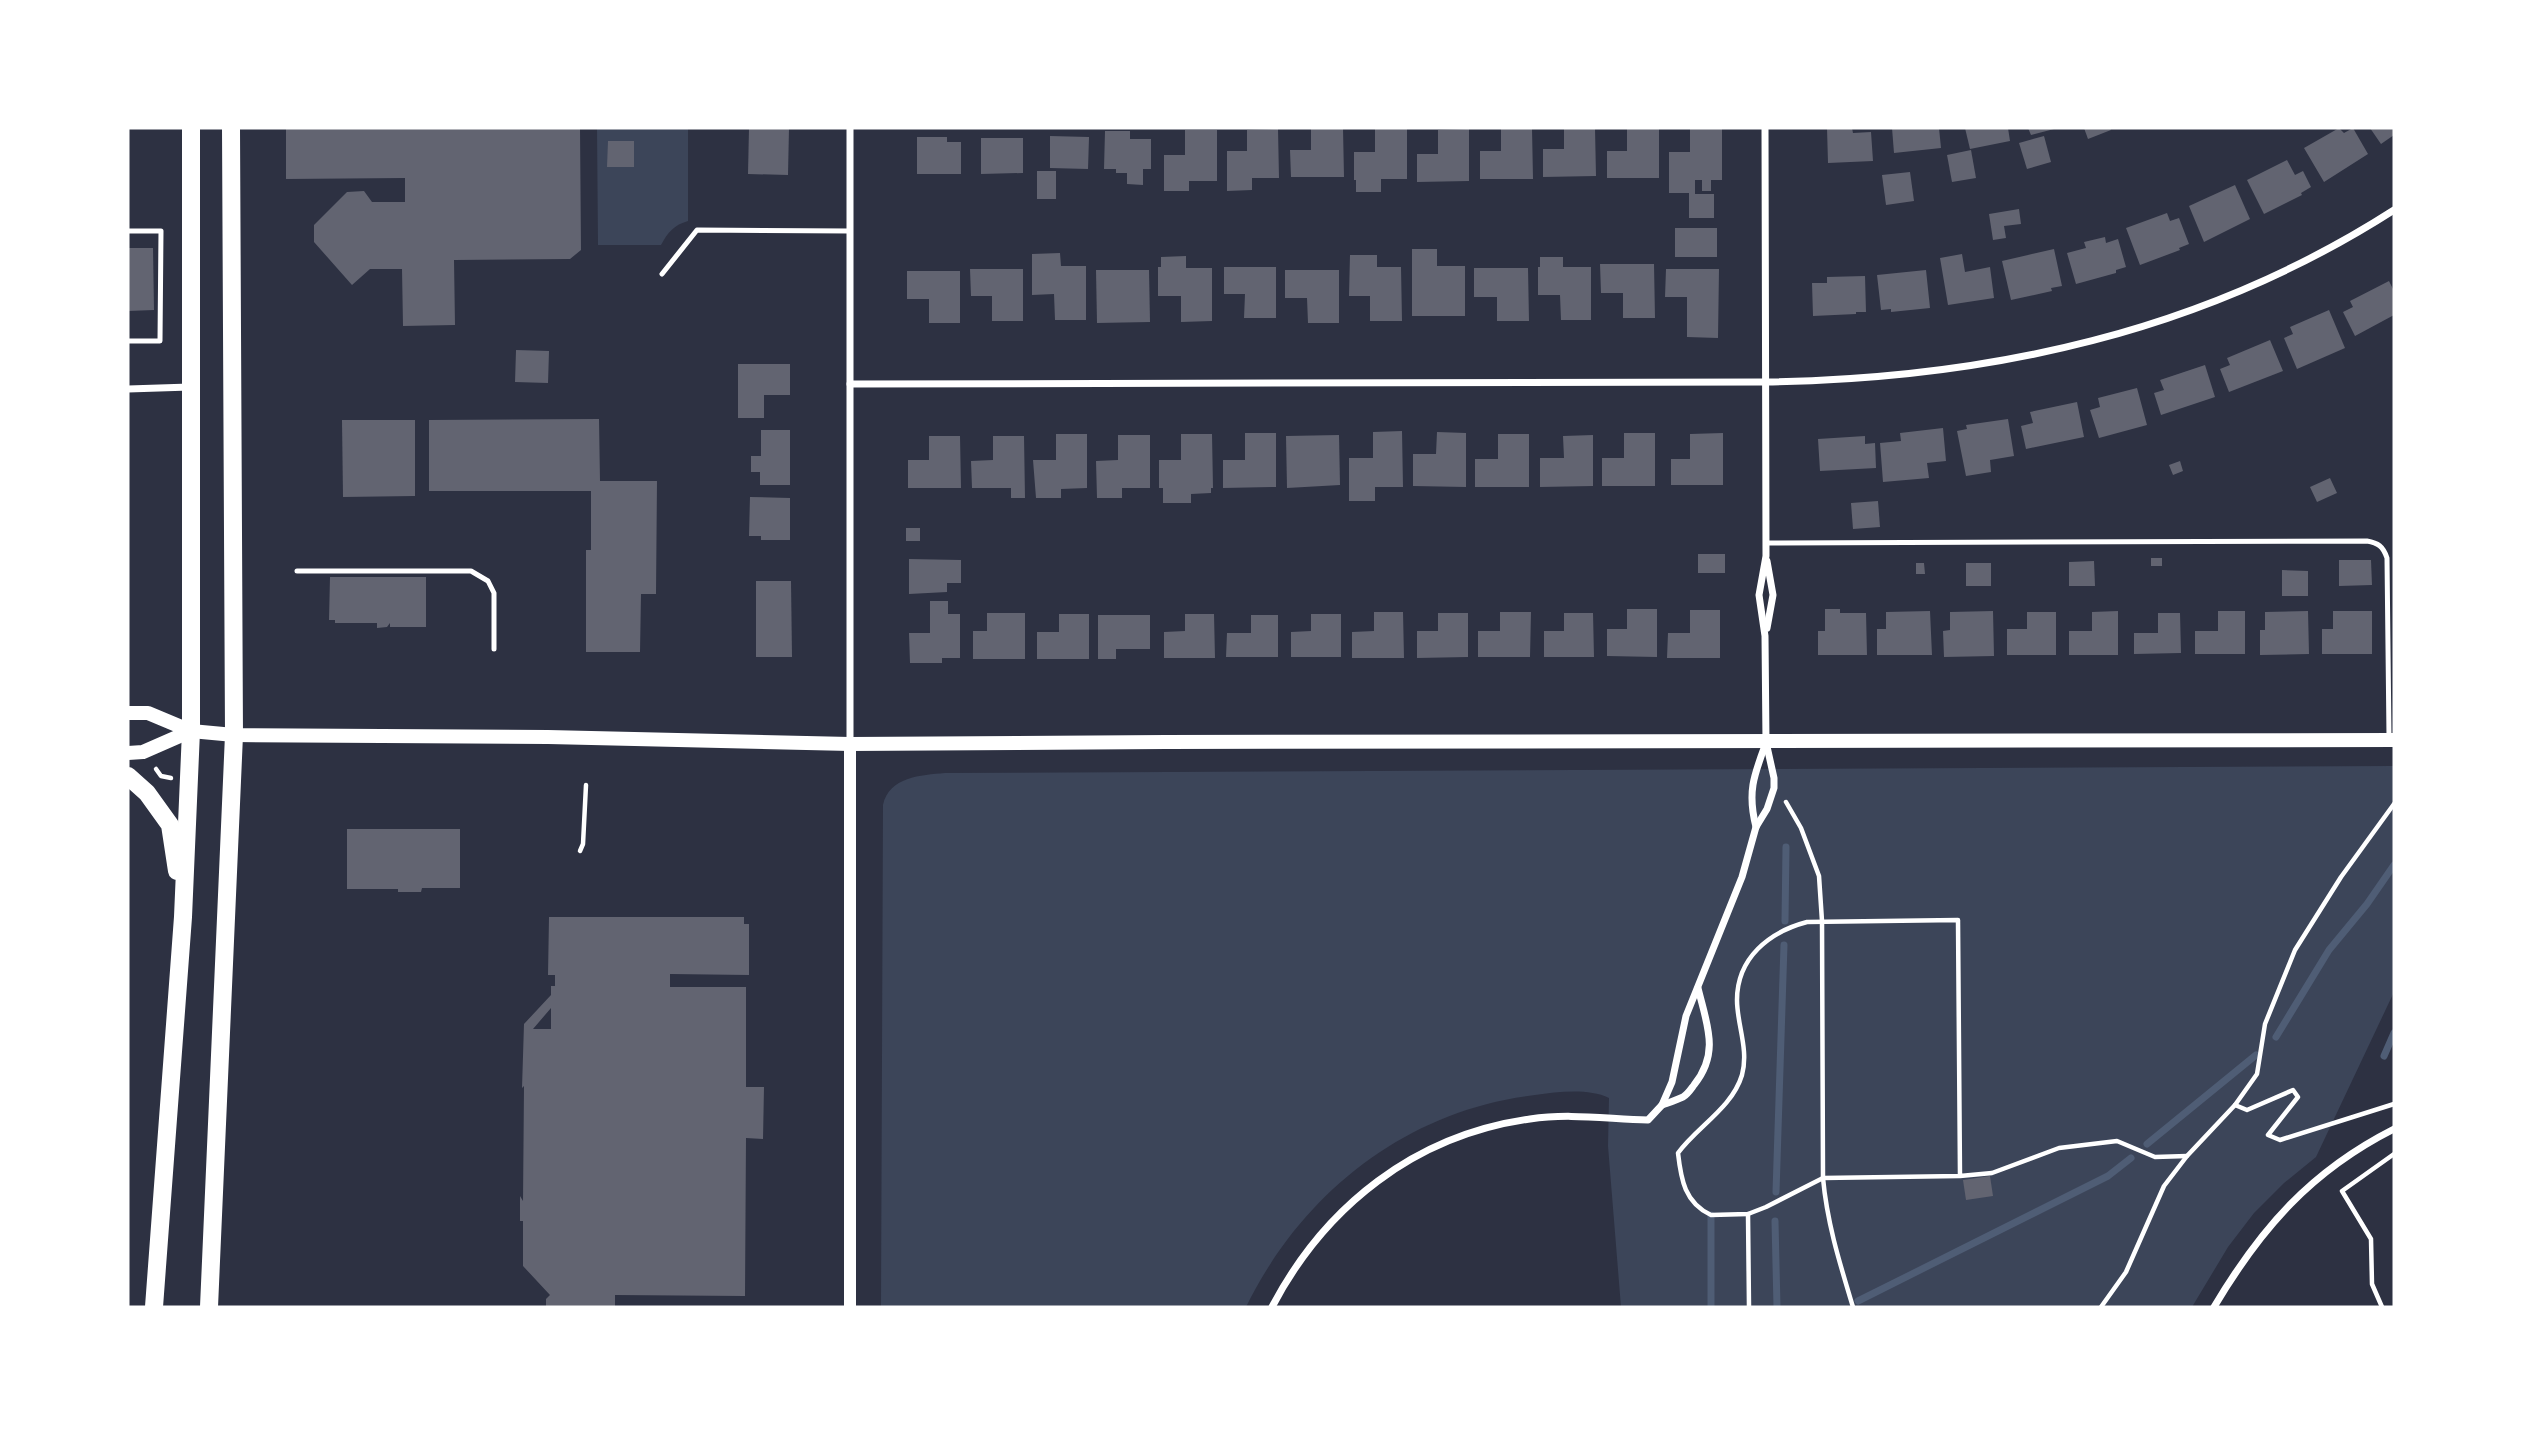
<svg xmlns="http://www.w3.org/2000/svg" width="2522" height="1435" viewBox="0 0 2522 1435" font-family="'Fira Sans Condensed',sans-serif">
  <style>
    .green { fill: #3c4559 }
    .lines { fill: none; stroke-linecap: round; stroke-linejoin: round }
    .stream { stroke: #4f5d75; stroke-width: 7 }
    .building { fill: #626471; fill-rule: evenodd }
    .path { stroke: #fff; stroke-width: 4.5 }
    .service { stroke: #fff; stroke-width: 5 }
    .minor { stroke: #fff; stroke-width: 7 }
    .tertiary { stroke: #fff; stroke-width: 12 }
    .secondary { stroke: #fff; stroke-width: 14 }
    .primary { stroke: #fff; stroke-width: 18 }
  </style>
  <rect width="100%" height="100%" fill="#2d3142"/>
  <g class="green">
    <path d="M597 128H688V221C674 225 668 232 661 245H598Z"/>
    <path d="M2394 766V992L2316 1157 2284 1183 2254 1213 2228 1247 2192 1307H1621L1608 1146 1609 1098C1588 1088 1558 1092 1535 1095 1406 1110 1302 1193 1246 1307H881L883 805C889 777 921 775 945 773Z"/>
  </g>
  <g class="lines">
    <g class="stream">
      <path d="M1785 921 1786 847"/>
      <path d="M2276 1037 2329 950 2367 904 2394 865"/>
      <path d="M2384 1056 2394 1033"/>
      <path d="M2147 1144 2256 1055"/>
      <path d="M1776 1192 1784 945"/>
      <path d="M1711 1215V1307"/>
      <path d="M1775 1221 1777 1307"/>
      <path d="M1858 1301 2108 1176 2131 1158"/>
    </g>
  </g>
  <g class="building">
    <path d="M286 128H580L581 250 570 259 454 260 455 325 403 326 402 269H370L352 285 314 242V225L347 192 364 191 372 202H405V178L286 179Z"/>
    <path d="M749 128H789L788 175 748 174Z"/>
    <path d="M1311 128H1343L1344 177H1291L1290 150H1311Z"/>
    <path d="M1375 128H1407V179H1381V192H1356V180H1354V152H1375Z"/>
    <path d="M1501 128H1532L1533 179H1480V151H1501Z"/>
    <path d="M1564 128H1595L1596 176 1543 177V149H1564Z"/>
    <path d="M1627 128H1659V178H1607V151H1627Z"/>
    <path d="M1690 128H1722V180H1711V191H1702V180H1695V194H1714V218H1689V193H1669V152H1690Z"/>
    <path d="M1827 128H1852L1853 133 1871 132 1873 161 1828 163Z"/>
    <path d="M1892 128H1939L1941 148 1894 153Z"/>
    <path d="M1965 128H2008L2010 141 1970 149Z"/>
    <path d="M2028 128H2054V129L2031 135Z"/>
    <path d="M2084 128H2110L2111 130 2088 139Z"/>
    <path d="M2339 128 2344 133 2353 128 2368 154 2324 182 2304 148Z"/>
    <path d="M2370 128H2394V135L2381 144Z"/>
    <path d="M1278 129 1279 178H1252V190L1227 191V151H1247V130Z"/>
    <path d="M1469 129V181L1417 182V154H1438V130Z"/>
    <path d="M1185 130H1217V181H1189V191H1164V155H1185Z"/>
    <path d="M1105 131H1130V139H1151V169H1143V185L1127 184V173H1116V169H1104Z"/>
    <path d="M1050 136 1089 137 1088 169 1050 168Z"/>
    <path d="M2044 136 2051 162 2027 169 2019 143Z"/>
    <path d="M917 137H947V142H961V174H917Z"/>
    <path d="M981 138H1023V173L981 174Z"/>
    <path d="M608 141H634V167H607Z"/>
    <path d="M1971 150 1976 178 1952 182 1947 155Z"/>
    <path d="M2287 160 2295 175 2303 171 2311 187 2301 193 2302 195 2264 214 2247 180Z"/>
    <rect x="1037" y="171" width="19" height="28"/>
    <path d="M1910 172 1914 201 1886 205 1882 175Z"/>
    <path d="M2235 185 2250 219 2204 242 2189 206Z"/>
    <path d="M2019 209 2021 224 2004 226 2006 238 1993 240 1989 214Z"/>
    <path d="M2167 213 2170 221 2179 218 2189 244 2179 248 2180 250 2140 265 2126 228Z"/>
    <rect x="1675" y="228" width="42" height="29"/>
    <path d="M2105 237 2106 243 2118 239 2126 267 2116 270V273L2076 284 2067 253 2086 248 2084 242Z"/>
    <path d="M128 248H153L154 310 128 311Z"/>
    <path d="M1412 249H1437V266H1465V316H1412Z"/>
    <path d="M2054 249 2062 286 2051 288 2052 291 2011 300 2002 261Z"/>
    <path d="M1060 253 1061 266H1086V320H1055L1054 294 1032 295V254Z"/>
    <path d="M1962 254 1965 272 1990 267 1994 298 1948 305 1940 258Z"/>
    <path d="M1350 255H1377V267H1401L1402 321H1370V296H1349Z"/>
    <path d="M1186 256V268H1212V321L1181 322V296H1158V267H1161V257Z"/>
    <path d="M1540 257H1563V267H1591V320H1561L1560 295H1538V267H1540Z"/>
    <path d="M1600 264H1654L1655 318H1623V293H1601Z"/>
    <path d="M1224 267H1276V318H1244L1245 294H1224Z"/>
    <path d="M1474 268H1528L1529 321H1497V297H1474Z"/>
    <path d="M970 269H1023V321H992V296H971Z"/>
    <path d="M1666 269H1719L1718 338 1687 337V297H1665Z"/>
    <path d="M1096 270H1149L1150 322 1097 323Z"/>
    <path d="M1285 270H1339V323H1308L1307 298H1285Z"/>
    <path d="M1926 270 1930 308 1891 312V309L1881 310 1877 275Z"/>
    <path d="M907 271H960V323H929V299H907Z"/>
    <path d="M1865 276 1866 312H1856V314L1813 316 1812 283H1827V277Z"/>
    <path d="M2389 281 2394 291V315L2355 336 2343 312 2353 307 2350 301Z"/>
    <path d="M2329 310 2345 348 2297 369 2284 338 2293 334 2290 327Z"/>
    <path d="M2270 340 2283 371 2229 392 2220 369 2230 365 2227 358Z"/>
    <path d="M516 350 549 351 548 383 515 382Z"/>
    <path d="M738 364H790V395H764V418H738Z"/>
    <path d="M2205 365 2215 397 2161 415 2154 393 2164 390 2160 380Z"/>
    <path d="M2137 388 2147 425 2099 438 2090 410 2100 407 2098 398Z"/>
    <path d="M2077 402 2084 437 2026 449 2021 426 2033 423 2030 412Z"/>
    <path d="M599 419 600 481H657L656 594H641L640 652H586V550H591V491H429V420Z"/>
    <path d="M2008 419 2014 456 1990 460 1991 472 1966 476 1957 431 1967 429 1966 425Z"/>
    <path d="M342 420H415V496L343 497Z"/>
    <path d="M1943 428 1946 461 1927 463 1929 478 1883 482 1880 443 1901 441 1900 433Z"/>
    <path d="M761 430H790V485H760V472H751V456H761Z"/>
    <path d="M1402 431 1403 487H1375V501H1349V458H1373V432Z"/>
    <path d="M1437 432 1466 433V487L1413 486V454H1436Z"/>
    <path d="M1245 433H1276V487L1223 488V460H1245Z"/>
    <path d="M1624 433H1655V486H1602V458H1624Z"/>
    <path d="M1723 433V485H1671V459H1690V434Z"/>
    <path d="M1056 434H1087V488L1061 489V498H1036L1033 460H1056Z"/>
    <path d="M1181 434H1212L1213 488H1211V493L1191 494V503H1163V488H1159V460H1181Z"/>
    <path d="M1498 434H1529V487H1475V459H1498Z"/>
    <path d="M1118 435H1150V488H1122V498H1097L1096 461 1118 460Z"/>
    <path d="M1339 435 1340 485 1287 488 1286 436Z"/>
    <path d="M1593 435V486L1540 487V458H1564L1563 436Z"/>
    <path d="M929 436H960L961 488H908V460H929Z"/>
    <path d="M993 436H1024L1025 498H1011V488H972L971 461 993 460Z"/>
    <path d="M1865 436V444L1875 443 1876 468 1820 471 1818 439Z"/>
    <path d="M2180 461 2183 471 2173 475 2169 465Z"/>
    <path d="M2330 478 2337 493 2317 502 2310 487Z"/>
    <path d="M750 497 790 498V540H761V536H749Z"/>
    <path d="M1878 501 1880 527 1853 529 1851 503Z"/>
    <rect x="906" y="528" width="14" height="13"/>
    <rect x="1698" y="554" width="27" height="19"/>
    <rect x="2151" y="558" width="11" height="8"/>
    <path d="M909 559 961 560V583H947V592L909 594Z"/>
    <path d="M2339 560H2371L2372 585 2339 586Z"/>
    <path d="M2094 561 2095 586H2069V562Z"/>
    <path d="M1916 563H1924L1925 574H1916Z"/>
    <rect x="1966" y="563" width="25" height="23"/>
    <path d="M2282 570 2308 571V596H2282Z"/>
    <path d="M330 577H426V627H390V623L387 627 377 628V623H335V620H329Z"/>
    <path d="M756 581H791L792 657H756Z"/>
    <path d="M930 601H948V614H960V658H942V663H910L909 633H930Z"/>
    <path d="M1627 609H1657V657L1607 656V629H1627Z"/>
    <path d="M1825 609H1840V613H1866L1867 655H1818V631H1825Z"/>
    <path d="M1690 610H1720V658H1667L1668 633H1690Z"/>
    <path d="M1930 611 1932 655H1877V629H1886V612Z"/>
    <path d="M1993 611 1994 656 1944 657 1943 631 1950 630V612Z"/>
    <path d="M2118 611V655H2069V631H2092V612Z"/>
    <path d="M2218 611H2245V654H2195V631H2218Z"/>
    <path d="M2308 611 2309 654 2260 655V630H2265V612Z"/>
    <path d="M2333 611H2372V654H2322V629H2333Z"/>
    <path d="M1374 612H1403L1404 658H1352V632L1374 631Z"/>
    <path d="M1500 612H1531L1530 657H1478V631H1500Z"/>
    <path d="M2027 612H2056V655H2007V629H2027Z"/>
    <path d="M987 613H1025V659H973V631H987Z"/>
    <path d="M1438 613H1468V657L1417 658V631H1438Z"/>
    <path d="M1564 613H1593L1594 657H1544V631H1564Z"/>
    <path d="M2158 613H2180L2181 653 2134 654V633H2158Z"/>
    <path d="M1059 614H1089V659H1037V632H1059Z"/>
    <path d="M1185 614H1214L1215 658H1164V632L1185 631Z"/>
    <path d="M1311 614H1341V657H1291V632L1311 631Z"/>
    <path d="M1098 615H1150V649H1116V659H1098Z"/>
    <path d="M1251 615H1278V657H1226L1227 633H1251Z"/>
    <path d="M347 829H460V888H422L421 892H398V889H347Z"/>
    <path d="M549 917H744V924H749V975L670 974V987H746V1087H764L763 1139 746 1138 745 1296 615 1295V1307H546V1299L550 1295 523 1266V1221H520V1196L523 1201 524 1086 522 1088 524 1024 551 995V986H555V975H548ZM551 1008V1029H533Z"/>
    <path d="M1990 1176 1993 1196 1966 1200 1963 1180Z"/>
  </g>
  <g class="lines">
    <g class="path">
      <path d="M156 769 161 776 171 778"/>
      <path d="M1786 802 1801 828 1819 876 1822 921 1823 1178C1827 1223 1840 1264 1853 1307"/>
      <path d="M580 851 583 844 586 785"/>
      <path d="M2235 1105 2247 1110 2293 1090 2298 1097 2268 1135 2280 1140 2394 1104"/>
      <path d="M1960 1176 1958 920 1807 922C1769 932 1737 958 1737 1000 1737 1025 1749 1049 1742 1075 1732 1108 1698 1126 1678 1153 1681 1180 1685 1203 1711 1215L1748 1214 1766 1207 1823 1178 1960 1176 1992 1173 2059 1148 2117 1141 2155 1157 2187 1156"/>
      <path d="M1748 1214 1749 1307"/>
      <path d="M2101 1307 2126 1272 2164 1186 2187 1156 2235 1105 2257 1074 2265 1024 2295 950 2341 877 2394 804"/>
      <path d="M2382 1307 2372 1284 2371 1239 2342 1191 2394 1154"/>
    </g>
    <g class="service">
      <path d="M128 231H161L160 341H128"/>
      <path d="M662 274 697 230 850 231"/>
      <path d="M1766 543 2367 541C2378 543 2383 546 2387 558L2389 737"/>
      <path d="M297 571H471L488 581 494 593V649"/>
    </g>
    <g class="minor">
      <path d="M850 384 1765 382C1989 379 2204 332 2394 210"/>
      <path d="M128 389 190 387"/>
      <path d="M1767 561 1773 595 1767 628"/>
      <path d="M850 744V128"/>
      <path d="M1756 827C1747 792 1754 775 1766 743"/>
      <path d="M1662 1105C1669 1103 1676 1100 1683 1097 1688 1094 1691 1089 1694 1085 1720 1053 1707 1025 1698 988"/>
      <path d="M1272 1307C1325 1206 1415 1135 1530 1119 1569 1113 1608 1119 1648 1120L1662 1105 1672 1082 1686 1016 1742 877 1756 827 1767 809 1774 788V778L1766 742 1765 636 1759 595 1766 556 1765 128"/>
      <path d="M2214 1307C2261 1228 2311 1171 2394 1129"/>
    </g>
    <path class="tertiary" d="M850 744V1307"/>
    <g class="secondary">
      <path d="M128 713H148L191 731 234 735 548 737 850 744 1166 742 2394 740"/>
      <path d="M128 753 143 752 191 731"/>
    </g>
    <g class="primary">
      <path d="M128 776 147 793 170 825 177 871"/>
      <path d="M154 1307 183 917 191 731V128"/>
      <path d="M209 1307 234 735 231 128"/>
    </g>
  </g>
  <rect width="2522" height="1435" fill="none" stroke="#ffffff" stroke-width="259"/>
</svg>
